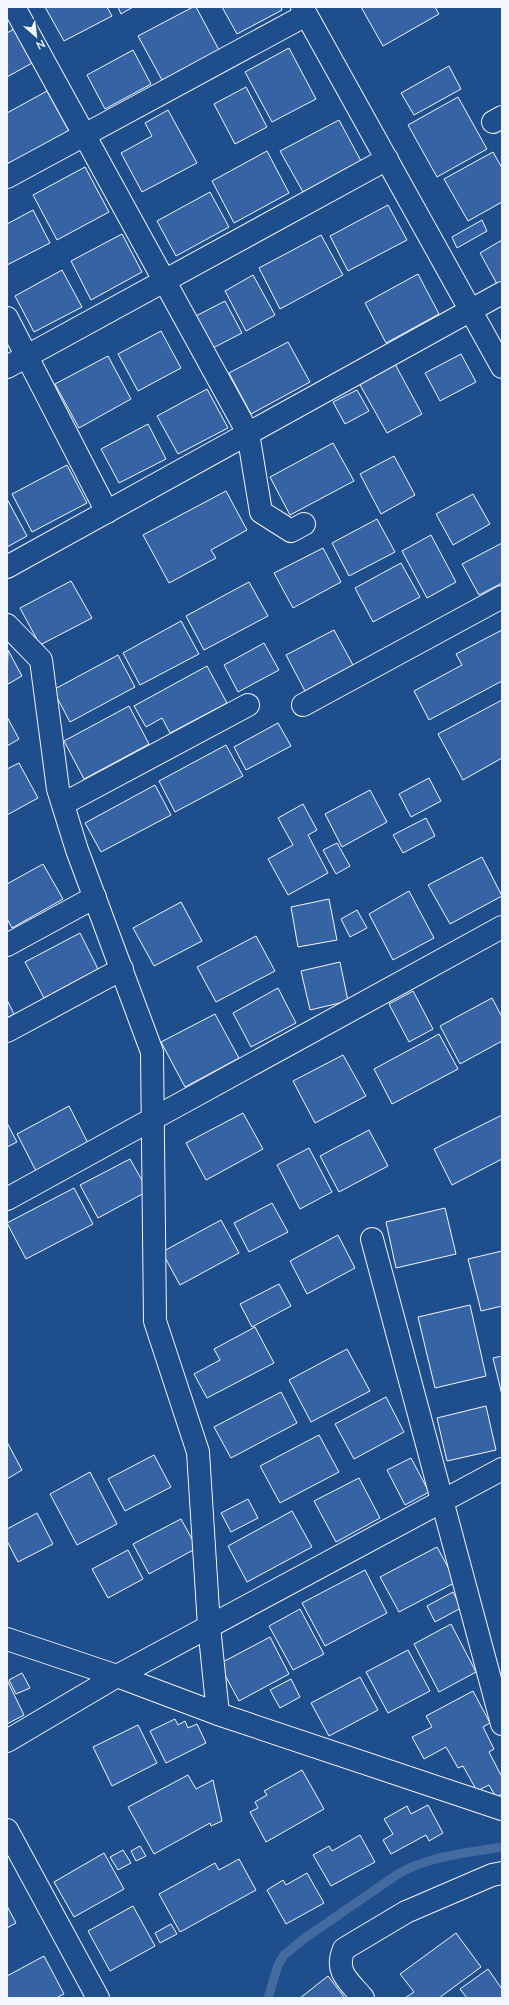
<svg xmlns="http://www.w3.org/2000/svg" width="509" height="2005" viewBox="0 0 509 2005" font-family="'Nunito Sans',sans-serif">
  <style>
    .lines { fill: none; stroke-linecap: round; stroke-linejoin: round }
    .stream { stroke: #446ba0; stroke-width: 9 }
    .building { fill: #3563a3; stroke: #f2f6ff }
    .minor-casing { stroke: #f2f6ff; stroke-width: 24 }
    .minor { stroke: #1f4e8c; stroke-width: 22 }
  </style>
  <rect width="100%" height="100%" fill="#1f4e8c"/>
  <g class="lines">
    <path class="stream" d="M268 1998 278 1965 284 1955 305 1938 398 1874C430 1856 466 1853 502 1847"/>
  </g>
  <g class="building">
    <path d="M45 7H107L112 16 64 41Z"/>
    <path d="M118 7H133L121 14Z"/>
    <path d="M193 7H196L219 50 162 80 138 36Z"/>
    <path d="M222 7H281L282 10 237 34Z"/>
    <path d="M361 7H435L439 14 383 46Z"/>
    <path d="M14 29 32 63 7 77V33Z"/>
    <path d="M289 48 316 99 272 122 245 72Z"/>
    <path d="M133 50 151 84 105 109 87 75Z"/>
    <path d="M449 66 461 89 414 115 401 93Z"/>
    <path d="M246 87 267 127 235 144 214 104Z"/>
    <path d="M47 91 69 131 9 164 7 161V113Z"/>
    <path d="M458 97 487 149 437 177 408 125Z"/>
    <path d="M168 110 197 163 142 192 121 153 152 136 145 123Z"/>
    <path d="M339 120 361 161 303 192 280 151Z"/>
    <path d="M267 151 289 193 234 223 212 181Z"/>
    <path d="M493 152 502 168V202L468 221 444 179Z"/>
    <path d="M85 167 109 212 57 240 33 195Z"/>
    <path d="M210 192 229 227 176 256 157 221Z"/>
    <path d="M388 205 407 240 348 271 330 236Z"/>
    <path d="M33 210 50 243 7 265V224Z"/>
    <path d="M482 220 487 231 457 248 452 237Z"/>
    <path d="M122 234 142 272 91 300 71 261Z"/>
    <path d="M321 235 343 275 280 309 259 268Z"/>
    <path d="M502 240V282L497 284 480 253Z"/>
    <path d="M62 270 82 307 34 332 15 296Z"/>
    <path d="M418 274 439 314 386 343 365 303Z"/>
    <path d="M253 275 275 315 246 331 225 291Z"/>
    <path d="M225 301 242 333 211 349 194 317Z"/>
    <path d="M161 331 181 368 138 391 118 354Z"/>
    <path d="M288 342 310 382 251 414 229 373Z"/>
    <path d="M461 354 476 382 440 401 425 373Z"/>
    <path d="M108 356 131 399 79 428 55 384Z"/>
    <path d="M395 364 422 414 387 433 359 383Z"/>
    <path d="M207 389 228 428 178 454 157 416Z"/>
    <path d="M357 390 369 411 345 424 333 402Z"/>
    <path d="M148 424 166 459 119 483 101 449Z"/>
    <path d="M333 443 354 481 290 515 270 477Z"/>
    <path d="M394 456 415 495 381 514 360 474Z"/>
    <path d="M67 465 87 503 32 532 12 494Z"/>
    <path d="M226 491 247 530 211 550 216 558 169 583 143 535Z"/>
    <path d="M473 494 490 524 453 545 436 514Z"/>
    <path d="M7 499 27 536 7 547Z"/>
    <path d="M377 519 395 552 349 576 332 543Z"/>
    <path d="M431 535 456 582 427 598 402 551Z"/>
    <path d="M502 543V583L479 595 462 564Z"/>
    <path d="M323 548 341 582 293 608 274 573Z"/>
    <path d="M401 563 420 597 373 622 355 588Z"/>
    <path d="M71 581 92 618 40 645 20 608Z"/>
    <path d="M249 582 268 616 204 650 186 616Z"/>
    <path d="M181 621 199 654 140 685 123 653Z"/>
    <path d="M334 630 353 665 305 691 286 655Z"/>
    <path d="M502 630V681L429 720 414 691 462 665 456 654Z"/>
    <path d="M264 643 279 670 238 692 224 665Z"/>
    <path d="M8 650 22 676 8 684 7 682Z"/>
    <path d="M118 655 135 687 70 722 53 690Z"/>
    <path d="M207 666 227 703 170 733 162 718 146 727 134 706Z"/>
    <path d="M502 700V758L463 780 438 734Z"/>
    <path d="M129 706 149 744 84 779 64 741Z"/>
    <path d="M7 717 19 739 7 746Z"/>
    <path d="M278 723 291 746 246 770 234 747Z"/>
    <path d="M226 745 243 776 175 812 159 781Z"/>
    <path d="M19 763 38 798 7 815V769Z"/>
    <path d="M429 778 441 801 411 817 399 794Z"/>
    <path d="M155 785 171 815 101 852 85 823Z"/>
    <path d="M370 790 387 822 342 847 325 814Z"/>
    <path d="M303 804 317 830 308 835 328 873 288 895 268 859 293 845 278 818Z"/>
    <path d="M426 818 435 836 403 853 393 835Z"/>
    <path d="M337 843 350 866 336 874 323 850Z"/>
    <path d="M482 857 502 896 450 924 428 885Z"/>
    <path d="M43 864 63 899 12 928 7 919V884Z"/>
    <path d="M409 891 434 938 393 960 369 914Z"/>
    <path d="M329 899 337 940 298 947 291 907Z"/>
    <path d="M181 902 202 941 154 966 133 928Z"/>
    <path d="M357 910 367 928 350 937 341 919Z"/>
    <path d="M80 933 98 969 44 998 25 962Z"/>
    <path d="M256 936 275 971 216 1002 197 967Z"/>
    <path d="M340 962 348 1001 310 1010 301 971Z"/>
    <path d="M278 988 296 1023 251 1047 233 1013Z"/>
    <path d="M413 991 433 1029 409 1042 389 1004Z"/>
    <path d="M492 998 502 1017V1041L460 1064 440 1026Z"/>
    <path d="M7 1000 14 1014 7 1018Z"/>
    <path d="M215 1014 239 1058 185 1087 161 1042Z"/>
    <path d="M439 1034 458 1069 392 1104 374 1069Z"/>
    <path d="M343 1055 366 1096 315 1123 293 1081Z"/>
    <path d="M69 1106 88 1143 36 1171 17 1134Z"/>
    <path d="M243 1113 263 1149 206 1180 186 1143Z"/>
    <path d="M502 1115V1159L452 1185 434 1149Z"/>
    <path d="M7 1123 17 1142 7 1147Z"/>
    <path d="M369 1130 388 1166 339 1192 320 1156Z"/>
    <path d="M309 1148 332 1192 300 1209 277 1165Z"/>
    <path d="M130 1159 148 1191 98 1218 80 1185Z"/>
    <path d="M74 1188 93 1224 26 1259 7 1223Z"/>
    <path d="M272 1203 288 1232 249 1252 234 1223Z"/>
    <path d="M445 1208 456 1254 396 1268 386 1222Z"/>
    <path d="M221 1220 239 1253 180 1285 162 1252Z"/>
    <path d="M338 1235 355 1268 307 1294 290 1261Z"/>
    <path d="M502 1251V1306L481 1311 468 1259Z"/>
    <path d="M279 1284 291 1306 252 1327 240 1304Z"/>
    <path d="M470 1305 486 1376 435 1388 418 1317Z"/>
    <path d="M255 1327 274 1363 207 1398 194 1374 220 1360 214 1349Z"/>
    <path d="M347 1349 370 1391 311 1422 289 1380Z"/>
    <path d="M502 1356V1395L493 1358Z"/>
    <path d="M281 1392 297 1423 231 1458 214 1427Z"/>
    <path d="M386 1397 404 1432 354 1459 335 1424Z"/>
    <path d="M486 1406 496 1450 447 1461 437 1418Z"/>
    <path d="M319 1435 339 1472 280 1503 260 1466Z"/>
    <path d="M7 1442 22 1470 7 1479Z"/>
    <path d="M154 1455 171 1487 125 1511 108 1479Z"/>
    <path d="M411 1458 429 1492 405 1505 387 1470Z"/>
    <path d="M90 1472 117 1524 77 1545 50 1494Z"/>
    <path d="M359 1478 380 1518 336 1542 314 1501Z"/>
    <path d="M248 1499 258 1518 231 1532 221 1513Z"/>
    <path d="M292 1511 312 1547 247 1582 228 1546Z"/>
    <path d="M37 1513 53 1544 18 1562 7 1541V1529Z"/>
    <path d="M181 1519 197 1548 149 1574 133 1544Z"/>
    <path d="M437 1547 456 1582 399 1612 380 1577Z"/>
    <path d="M128 1550 143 1579 108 1598 92 1569Z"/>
    <path d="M365 1570 387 1613 325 1646 302 1603Z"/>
    <path d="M453 1592 461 1608 435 1622 427 1606Z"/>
    <path d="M300 1609 324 1654 293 1670 269 1626Z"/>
    <path d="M451 1624 476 1672 439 1692 414 1644Z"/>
    <path d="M270 1637 289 1674 239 1701 219 1664Z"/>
    <path d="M408 1650 430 1691 388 1713 366 1672Z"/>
    <path d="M22 1673 30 1688 16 1694 9 1680Z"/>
    <path d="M360 1677 378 1710 329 1736 311 1703Z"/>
    <path d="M291 1679 300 1697 280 1708 270 1690Z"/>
    <path d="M7 1680 24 1715 7 1724Z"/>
    <path d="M473 1691 490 1723 483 1727 494 1749 489 1752 502 1777V1794L496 1797 489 1785 477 1791 463 1766 458 1768 446 1747 424 1759 412 1737 432 1727 426 1716Z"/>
    <path d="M175 1719 178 1725 185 1721 188 1728 197 1724 206 1743 166 1763 150 1731Z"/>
    <path d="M138 1725 157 1763 112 1786 93 1747Z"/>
    <path d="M302 1770 324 1809 266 1842 250 1812 258 1808 255 1802 267 1795 264 1791Z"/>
    <path d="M188 1775 196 1789 213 1780 222 1821 211 1826 210 1823 154 1854 128 1807Z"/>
    <path d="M428 1805 443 1833 429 1841 426 1835 391 1854 383 1840 393 1834 384 1819 407 1806 411 1814Z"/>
    <path d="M360 1835 375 1862 331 1886 313 1855 329 1846 332 1851Z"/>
    <path d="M140 1846 146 1856 136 1861 131 1851Z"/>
    <path d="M123 1850 131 1863 118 1870 110 1857Z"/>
    <path d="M104 1853 124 1889 74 1917 54 1882Z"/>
    <path d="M239 1859 256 1890 180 1932 159 1894 215 1863 219 1870Z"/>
    <path d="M307 1873 324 1903 286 1924 267 1890 283 1880 286 1885Z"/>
    <path d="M7 1906 16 1923 7 1928Z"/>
    <path d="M133 1906 155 1946 110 1971 88 1931Z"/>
    <path d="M171 1924 177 1934 160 1943 155 1933Z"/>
    <path d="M456 1933 481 1967 439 1998H405L414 1992 400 1974Z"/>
    <path d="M44 1956 64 1994 56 1998H7V1976Z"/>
    <path d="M488 1969 502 1989V1998H467L460 1989Z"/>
    <path d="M328 1976 345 1998H300Z"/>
  </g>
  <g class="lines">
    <g class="minor-casing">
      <g id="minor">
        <path d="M14 7 248 433 261 512 291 531 304 524"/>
        <path d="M302 7 502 367"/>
        <path d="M493 122 502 117"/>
        <path d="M7 177 306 15"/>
        <path d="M7 318 107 512"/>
        <path d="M7 367 387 159"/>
        <path d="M7 567 502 293"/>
        <path d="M7 625 41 660 58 789 77 850 152 1052 155 1321 198 1452 209 1626 218 1714"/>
        <path d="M303 705 502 597"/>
        <path d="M63 804 248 705"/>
        <path d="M7 945 95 897"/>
        <path d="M7 1031 122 969"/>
        <path d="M7 1199 502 927"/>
        <path d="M372 1239 502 1724"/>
        <path d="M7 1639 117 1676 218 1714 502 1809"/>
        <path d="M7 1741 117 1676 502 1469"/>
        <path d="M7 1830 98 1998"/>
        <path d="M363 1998C349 1981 334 1972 344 1949L406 1912 492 1875 502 1873"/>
      </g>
    </g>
    <use href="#minor" class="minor"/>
  </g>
  <rect width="509" height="2005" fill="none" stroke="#f2f6ff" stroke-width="16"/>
  <g transform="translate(36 36) rotate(152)" stroke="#1f4e8c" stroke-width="3" paint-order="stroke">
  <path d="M0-3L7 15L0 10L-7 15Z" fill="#f2f6ff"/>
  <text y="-6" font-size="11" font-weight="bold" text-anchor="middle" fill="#f2f6ff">N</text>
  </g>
</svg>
